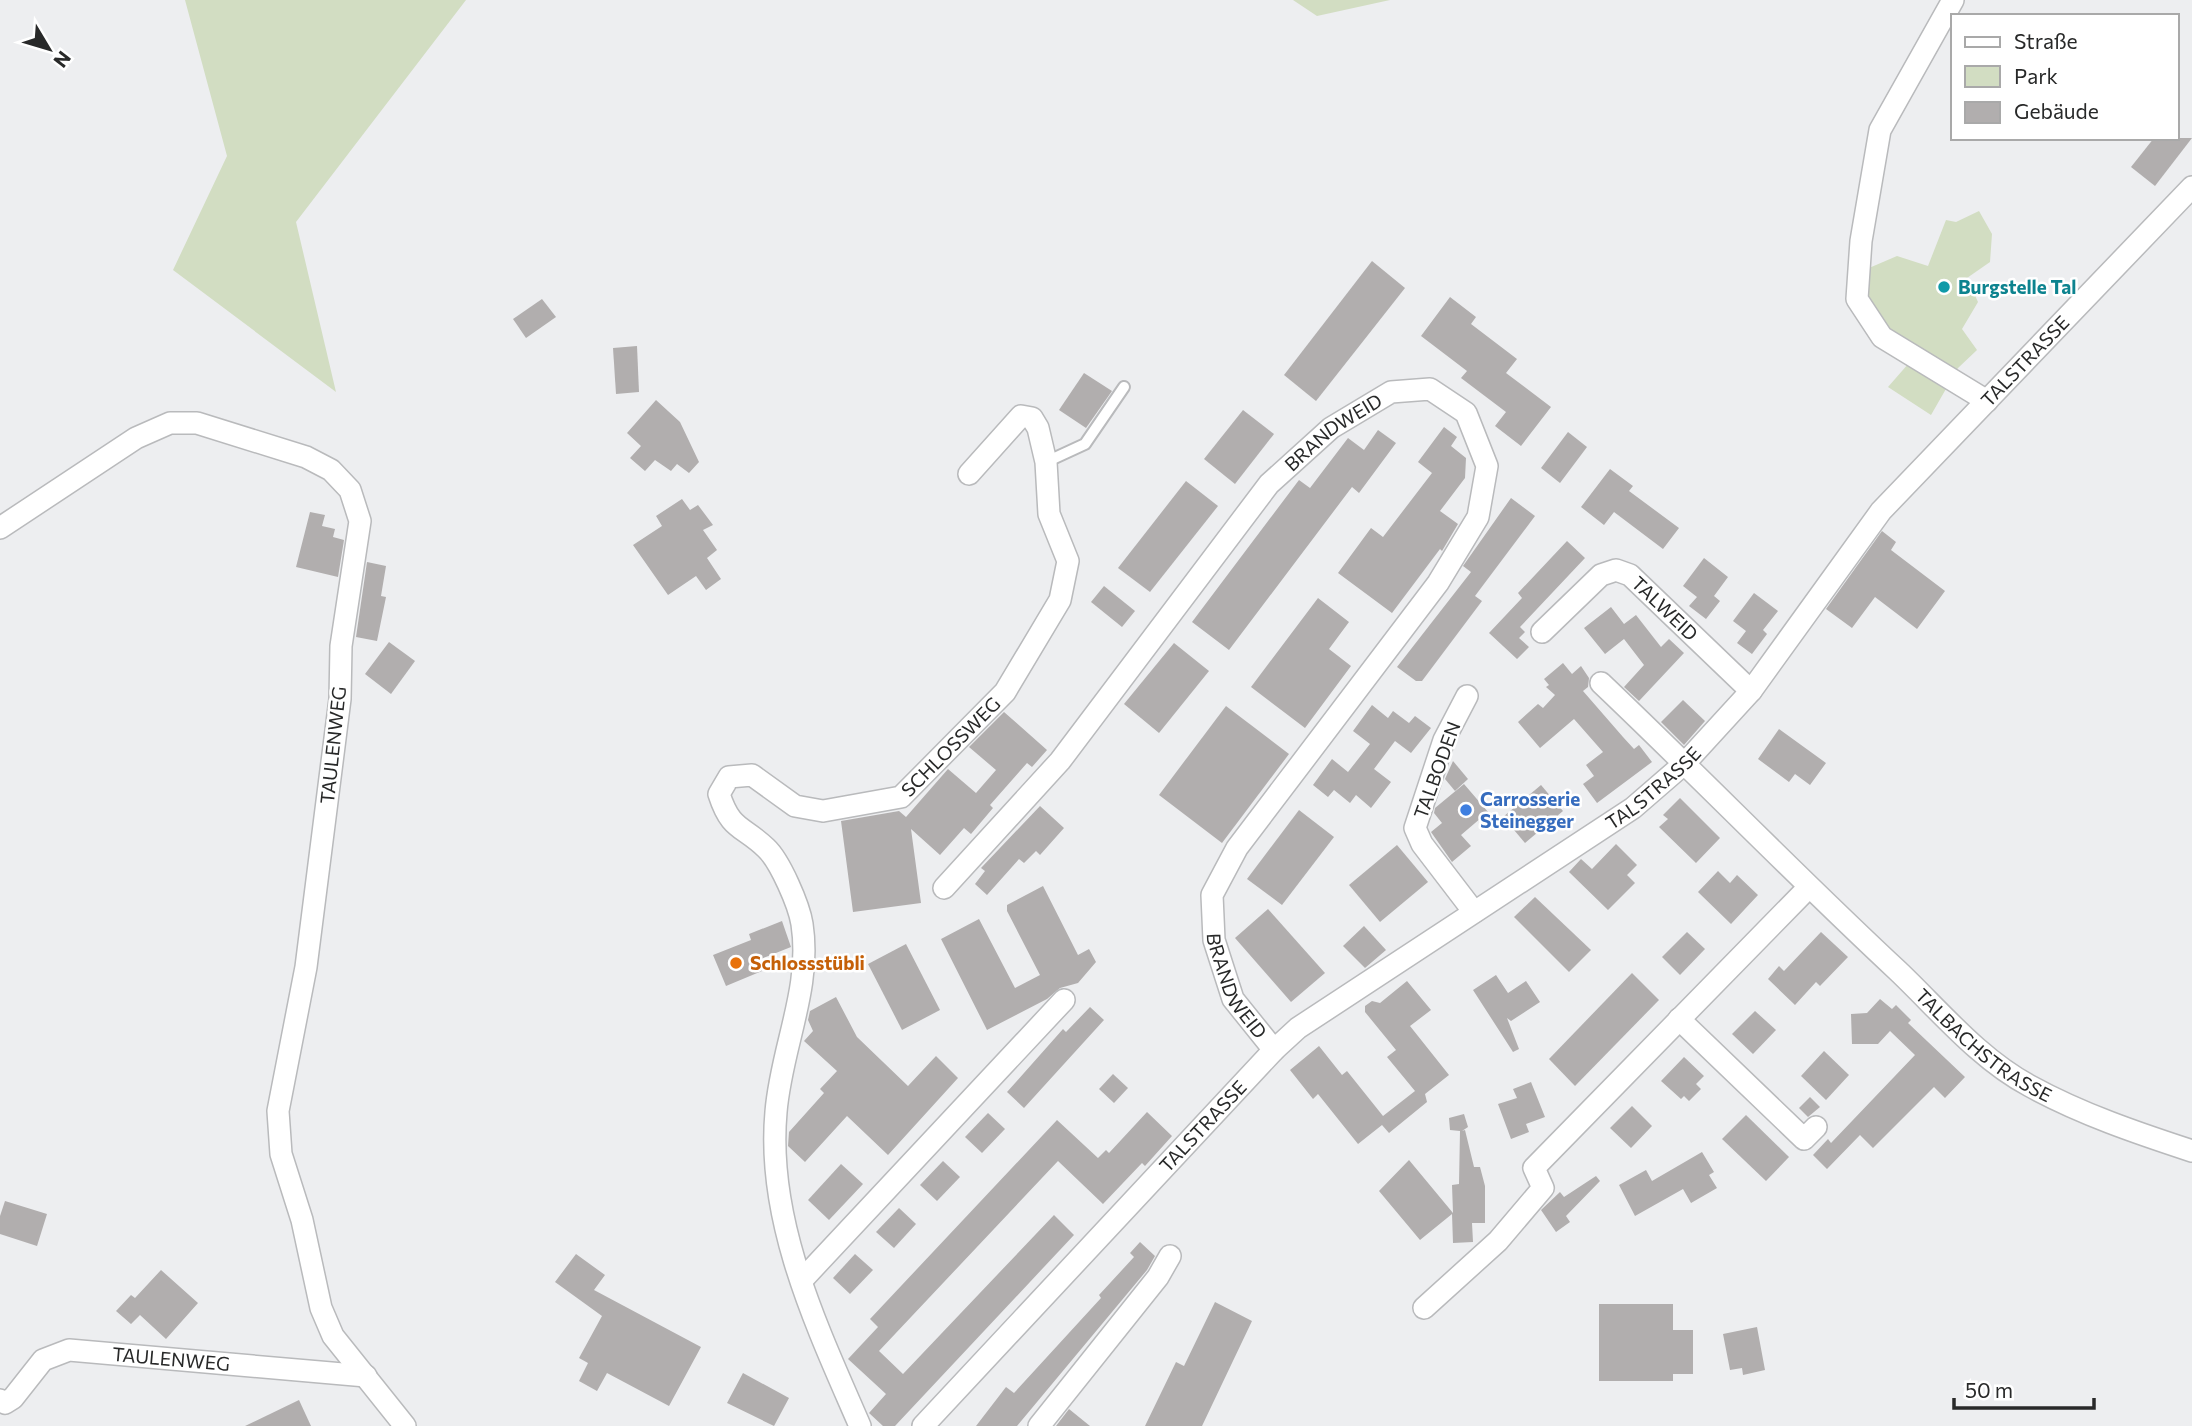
<svg xmlns="http://www.w3.org/2000/svg" width="2192" height="1426" viewBox="0 0 2192 1426" font-family="Commissioner,sans-serif">
  <style>
    .green { fill: #d2ddc2 }
    .building { fill: #b1aeae }
    .lines { fill: none; stroke-linecap: round; stroke-linejoin: round }
    .lane-casing { stroke: #b9babc; stroke-width: 14 }
    .street-casing { stroke: #b9babc; stroke-width: 24 }
    .lane { stroke: #fff; stroke-width: 10 }
    .street { stroke: #fff; stroke-width: 21 }
    .culture-dot { fill: #0f9aa8; stroke: #fff; stroke-width: 2.5 }
    .shop-dot { fill: #3f7fe0; stroke: #fff; stroke-width: 2.5 }
    .food-dot { fill: #e8710a; stroke: #fff; stroke-width: 2.5 }
    .labels { text-anchor: middle; stroke-width: 5; stroke-linejoin: round; paint-order: stroke }
    .culture-label { font-size: 19px; font-weight: bold; fill: #0d838f; stroke: #fff; text-anchor: start }
    .street-label { font-size: 19px; fill: #282929; stroke: #fff }
    .shop-label { font-size: 19px; font-weight: bold; fill: #366cbe; stroke: #fff; text-anchor: start }
    .food-label { font-size: 19px; font-weight: bold; fill: #c56008; stroke: #fff; text-anchor: start }
  </style>
  <rect width="100%" height="100%" fill="#edeef0"/>
  <g class="green">
    <path d="M185 0H466L296 222 336 392 173 270 227 156Z"/>
    <path d="M1293 0H1390L1317 16Z"/>
    <path d="M1979 211 1992 234 1990 262 1967 278 1978 302 1962 329 1977 350 1958 368 1931 415 1888 387 1916 355 1882 337 1858 281 1869 268 1897 256 1928 266 1946 220 1956 222Z"/>
  </g>
  <g class="building">
    <path d="M2154 138H2192L2155 186 2131 167Z"/>
    <path d="M1372 261 1405 288 1316 401 1284 375Z"/>
    <path d="M1450 297 1476 317 1471 324 1517 359 1506 373 1551 407 1521 446 1495 426 1506 412 1461 378 1467 371 1421 336Z"/>
    <path d="M542 299 556 317 526 338 513 319Z"/>
    <path d="M637 346 639 392 616 394 613 348Z"/>
    <path d="M1084 373 1112 391 1086 428 1059 410Z"/>
    <path d="M656 400 680 422 699 462 689 473 677 464 671 471 655 460 645 471 630 458 641 446 627 433Z"/>
    <path d="M1243 410 1274 434 1235 484 1204 459Z"/>
    <path d="M1444 427 1457 437 1451 446 1466 458 1465 478 1440 511 1458 524 1442 551 1440 549 1392 613 1338 573 1371 528 1383 537 1432 473 1418 462Z"/>
    <path d="M1378 430 1396 443 1359 493 1352 487 1229 650 1192 622 1299 480 1310 488 1348 438 1364 450Z"/>
    <path d="M1568 432 1587 447 1560 483 1541 468Z"/>
    <path d="M1610 469 1633 486 1629 491 1679 528 1663 549 1614 512 1604 525 1581 507Z"/>
    <path d="M1186 481 1218 506 1150 592 1118 568Z"/>
    <path d="M1511 498 1535 516 1475 596 1482 601 1422 681H1416L1397 667 1471 572 1463 566Z"/>
    <path d="M682 499 690 510 698 505 713 525 703 530 717 550 707 558 721 579 706 590 696 576 668 595 633 545 662 526 656 516Z"/>
    <path d="M310 512 325 515 322 526 335 529 333 537 344 540 338 577 296 567Z"/>
    <path d="M1882 531 1896 542 1891 550 1945 591 1917 629 1875 597 1852 628 1826 609Z"/>
    <path d="M1567 541 1585 558 1520 627 1525 632 1519 638 1529 647 1517 659 1489 633 1522 598 1518 593Z"/>
    <path d="M1704 558 1728 577 1714 596 1720 601 1706 619 1689 606 1697 597 1683 586Z"/>
    <path d="M367 562 386 566 381 596 386 597 377 641 356 637Z"/>
    <path d="M1104 586 1135 611 1122 627 1091 602Z"/>
    <path d="M1754 593 1778 611 1763 630 1767 634 1752 654 1737 643 1746 631 1733 621Z"/>
    <path d="M1318 598 1349 622 1329 649 1351 666 1305 728 1251 687Z"/>
    <path d="M1611 607 1624 624 1636 615 1661 647 1669 639 1684 653 1639 701 1624 687 1644 665 1624 639 1605 654 1584 628Z"/>
    <path d="M389 642 415 661 391 694 365 674Z"/>
    <path d="M1174 643 1209 671 1159 733 1124 704Z"/>
    <path d="M1563 663 1572 674 1581 666 1589 678 1588 687 1583 691 1623 737 1634 749 1639 745 1652 762 1597 803 1583 784 1594 776 1586 765 1603 752 1574 719 1540 748 1518 722 1538 704 1543 708 1555 695 1546 687 1549 685 1544 679Z"/>
    <path d="M1683 700 1705 721 1684 745 1661 722Z"/>
    <path d="M1372 705 1388 718 1393 711 1409 723 1415 716 1431 728 1411 753 1395 741 1374 769 1391 782 1371 808 1356 795 1350 803 1334 790 1328 797 1313 785 1332 759 1348 772 1370 744 1353 731Z"/>
    <path d="M1226 706 1289 754 1222 843 1159 795Z"/>
    <path d="M1004 712 1047 750 1032 767 1027 763 990 805 993 808 971 834 964 828 940 855 911 829 921 903 853 912 841 821 899 811 906 817 948 769 976 793 996 770 969 747Z"/>
    <path d="M1779 729 1826 763 1810 785 1795 774 1789 782 1758 759Z"/>
    <path d="M1453 761 1468 779 1455 791 1445 779Z"/>
    <path d="M1464 784 1488 812 1461 835 1471 846 1452 862 1431 832 1442 823 1434 813 1435 808Z"/>
    <path d="M1541 785 1563 811 1525 843 1503 817Z"/>
    <path d="M1680 798 1720 838 1696 863 1659 827 1668 819 1663 815Z"/>
    <path d="M1040 806 1064 828 1040 855 1036 851 1024 863 1019 859 987 895 975 884 985 871 981 868Z"/>
    <path d="M1299 810 1334 837 1282 905 1247 879Z"/>
    <path d="M1616 844 1637 865 1627 875 1635 883 1608 910 1569 872 1581 859 1592 869Z"/>
    <path d="M1397 845 1428 882 1380 922 1349 885Z"/>
    <path d="M1718 871 1730 883 1737 875 1758 895 1731 924 1698 892Z"/>
    <path d="M1043 886 1078 955 1089 949 1096 962 1078 983 1060 988 1047 999 987 1030 941 939 979 919 1015 988 1040 975 1007 911V905Z"/>
    <path d="M1535 897 1591 950 1569 972 1514 917Z"/>
    <path d="M1268 909 1325 973 1291 1002 1235 938Z"/>
    <path d="M782 921 791 947 758 960 762 971 726 986 713 955 751 940 749 934Z"/>
    <path d="M1364 926 1386 950 1365 968 1343 946Z"/>
    <path d="M1687 932 1705 949 1680 975 1662 957Z"/>
    <path d="M1821 932 1848 957 1820 986 1816 982 1795 1005 1768 979 1779 966 1784 971Z"/>
    <path d="M906 944 940 1010 902 1030 868 964Z"/>
    <path d="M1632 973 1659 1000 1575 1086 1549 1059Z"/>
    <path d="M1496 975 1508 993 1526 981 1540 1002 1511 1021 1507 1018 1519 1049 1513 1052 1473 990Z"/>
    <path d="M1407 981 1431 1010 1410 1026 1449 1075 1425 1094 1427 1102 1389 1133 1382 1125 1358 1144 1318 1094 1313 1099 1290 1070 1319 1046 1342 1075 1347 1071 1383 1116 1415 1091 1387 1057 1396 1050 1365 1012V1006L1372 1001 1380 1003Z"/>
    <path d="M836 997 857 1037 908 1086 936 1056 958 1078 888 1155 847 1116 805 1162 788 1146 789 1132 824 1093 820 1089 837 1071 804 1041 813 1031 808 1020 810 1011Z"/>
    <path d="M1880 999 1892 1009 1896 1005 1911 1020 1908 1023 1965 1077 1945 1098 1934 1087 1873 1148 1860 1135 1827 1169 1813 1155 1828 1139 1831 1143 1915 1055 1890 1031 1878 1044H1852L1851 1014 1867 1013Z"/>
    <path d="M1090 1007 1104 1020 1024 1108 1007 1092 1063 1029 1066 1032Z"/>
    <path d="M1755 1011 1776 1030 1753 1054 1732 1034Z"/>
    <path d="M1824 1051 1849 1075 1826 1100 1801 1076Z"/>
    <path d="M1684 1057 1704 1076 1696 1084 1701 1089 1689 1101 1684 1096 1681 1099 1661 1081Z"/>
    <path d="M1113 1074 1128 1088 1114 1103 1099 1089Z"/>
    <path d="M1531 1082 1545 1117 1526 1124 1529 1132 1511 1139 1498 1104 1517 1098 1513 1089Z"/>
    <path d="M1810 1097 1820 1107 1808 1117 1799 1108Z"/>
    <path d="M1632 1106 1652 1126 1631 1148 1610 1128Z"/>
    <path d="M1147 1112 1172 1136 1145 1166 1142 1163 1103 1204 1058 1161 879 1351 903 1374 1054 1215 1074 1235 895 1426H883L869 1413 886 1394 848 1359 878 1327 870 1319 1057 1120 1098 1158 1106 1150 1109 1153Z"/>
    <path d="M988 1113 1005 1129 982 1153 965 1137Z"/>
    <path d="M1464 1114 1468 1127 1462 1131 1465 1130 1474 1167H1480L1485 1186V1223H1472L1473 1242 1453 1243 1452 1214 1420 1240 1379 1191 1409 1160 1453 1213 1452 1185 1459 1184 1460 1131 1450 1130 1449 1118Z"/>
    <path d="M1746 1115 1789 1157 1766 1181 1722 1139Z"/>
    <path d="M1702 1152 1714 1172 1709 1175 1717 1188 1691 1203 1683 1189 1635 1216 1619 1185 1646 1170 1652 1181Z"/>
    <path d="M943 1161 960 1177 937 1201 920 1185Z"/>
    <path d="M841 1164 863 1184 829 1220 808 1200Z"/>
    <path d="M1596 1176 1600 1181 1566 1216 1570 1222 1556 1232 1541 1210 1560 1192 1564 1197Z"/>
    <path d="M5 1201 47 1214 37 1246 0 1234V1216Z"/>
    <path d="M899 1208 916 1224 894 1248 876 1232Z"/>
    <path d="M1140 1242 1155 1256 1147 1270 1017 1426H976L1006 1387 1014 1393 1101 1298 1099 1295 1134 1257 1130 1253Z"/>
    <path d="M576 1254 605 1275 594 1290 701 1347 669 1406 607 1373 597 1391 579 1381 588 1363 579 1358 602 1316 555 1282Z"/>
    <path d="M855 1254 873 1270 850 1294 833 1278Z"/>
    <path d="M161 1270 198 1303 166 1339 140 1315 131 1324 116 1311 131 1295 135 1298Z"/>
    <path d="M1215 1302 1252 1321 1202 1426H1145L1176 1362 1184 1366Z"/>
    <path d="M1599 1304H1673V1330H1693V1374H1673V1381H1599Z"/>
    <path d="M1757 1327 1765 1370 1743 1375 1742 1368 1730 1370 1723 1334Z"/>
    <path d="M743 1373 789 1398 774 1426 727 1403Z"/>
    <path d="M299 1400 311 1426H245Z"/>
    <path d="M1069 1409 1090 1426H1056Z"/>
  </g>
  <g class="lines">
    <g class="lane-casing">
      <path id="lane" d="M1046 462 1085 444 1124 387"/>
    </g>
    <g class="street-casing">
      <g id="street">
        <path d="M1953 0 1880 130 1861 241 1857 299 1882 337 1987 401"/>
        <path d="M0 528 136 438 170 423H197L306 457 331 470 350 490 360 521 341 646 340 699 306 967 278 1111 281 1154 302 1220 321 1308 333 1336 405 1426"/>
        <path id="s1" d="M1542 632 1601 575 1616 570 1630 575 1751 691"/>
        <path id="s2" d="M1601 683C1701 778 1797 877 1898 971 1939 1010 1979 1059 2030 1086 2081 1114 2137 1133 2192 1151"/>
        <path d="M1467 696 1444 740 1415 828 1422 844 1474 912"/>
        <path id="s3" d="M944 888 1060 761 1269 484 1331 428 1391 392 1430 389 1466 413 1487 466 1478 517 1438 583 1237 848 1212 895 1214 940 1233 999 1274 1050"/>
        <path d="M1679 1019 1804 1139 1816 1127"/>
        <path d="M802 1280 1064 1000"/>
        <path d="M1424 1308 1498 1241 1543 1188 1534 1168 1809 887"/>
        <path id="s4" d="M0 1400 5 1403 13 1398 43 1360 69 1350 366 1376"/>
        <path id="s5" d="M860 1426C818 1329 766 1222 776 1112 781 1048 812 989 802 924 799 905 780 861 766 848 742 825 731 831 719 794L729 777 752 775 795 806 823 811 901 797 1005 692 1060 600 1068 561 1049 514 1046 462 1038 428 1032 418 1021 416 969 474"/>
        <path id="s6" d="M923 1426 1274 1050 1298 1028 1633 808 1685 763 1751 691 1881 511 2192 187"/>
        <path d="M1039 1426 1158 1277 1170 1256"/>
      </g>
    </g>
    <use href="#lane" class="lane"/>
    <use href="#street" class="street"/>
  </g>
  <circle class="culture-dot" cx="1944" cy="287" r="7"/>
  <circle class="shop-dot" cx="1466" cy="810" r="7"/>
  <circle class="food-dot" cx="736" cy="963" r="7"/>
  <g class="labels">
    <g class="culture-label">
      <text x="1958" y="294">Burgstelle Tal</text>
    </g>
    <g class="street-label">
      <text dy="7" stroke="none"><textPath href="#s6" startOffset="1544">TALSTRASSE</textPath></text>
      <text dy="7" stroke="none"><textPath href="#s3" startOffset="602">BRANDWEID</textPath></text>
      <text dy="7" stroke="none"><textPath href="#s1" startOffset="161">TALWEID</textPath></text>
      <text transform="translate(333 745) rotate(-84)" y="7">TAULENWEG</text>
      <text dy="7" stroke="none"><textPath href="#s5" startOffset="952">SCHLOSSWEG</textPath></text>
      <text transform="translate(1437 770) rotate(-70)" y="7">TALBODEN</text>
      <text dy="7" stroke="none"><textPath href="#s6" startOffset="976">TALSTRASSE</textPath></text>
      <text dy="7" stroke="none"><textPath href="#s3" startOffset="1423">BRANDWEID</textPath></text>
      <text dy="7" stroke="none"><textPath href="#s2" startOffset="528">TALBACHSTRASSE</textPath></text>
      <text dy="7" stroke="none"><textPath href="#s6" startOffset="410">TALSTRASSE</textPath></text>
      <text dy="7" stroke="none"><textPath href="#s4" startOffset="194">TAULENWEG</textPath></text>
    </g>
    <g class="shop-label">
      <text x="1480" y="806">Carrosserie<tspan x="1480" dy="22">Steinegger</tspan></text>
    </g>
    <g class="food-label">
      <text x="750" y="970">Schlossstübli</text>
    </g>
  </g>
  <rect x="1951" y="14" width="228" height="126" fill="#ffffff" stroke="#a9a9a9" stroke-width="2"/>
  <rect x="1965" y="37" width="35" height="10" fill="#ffffff" stroke="#a9a9a9" stroke-width="2"/>
  <text x="2014" y="49" font-size="21" fill="#282929">Straße</text>
  <rect x="1965" y="66" width="35" height="21" fill="#d2ddc2" stroke="#a9a9a9" stroke-width="2"/>
  <text x="2014" y="84" font-size="21" fill="#282929">Park</text>
  <rect x="1965" y="102" width="35" height="21" fill="#b1aeae" stroke="#a9a9a9" stroke-width="2"/>
  <text x="2014" y="119" font-size="21" fill="#282929">Gebäude</text>
  <g transform="translate(49 49) rotate(128)" stroke="#ffffff" stroke-width="5" paint-order="stroke">
  <path d="M0-5L12 26L0 18L-12 26Z" fill="#282929"/>
  <text y="-10" font-size="19" font-weight="bold" text-anchor="middle" fill="#282929">N</text>
  </g>
  <path d="M1954 1398v10h140v-10" fill="none" stroke="#282929" stroke-width="3.5"/>
  <text x="1965" y="1398" font-size="21" fill="#282929" stroke="#ffffff" stroke-width="5" paint-order="stroke">50 m</text>
</svg>
